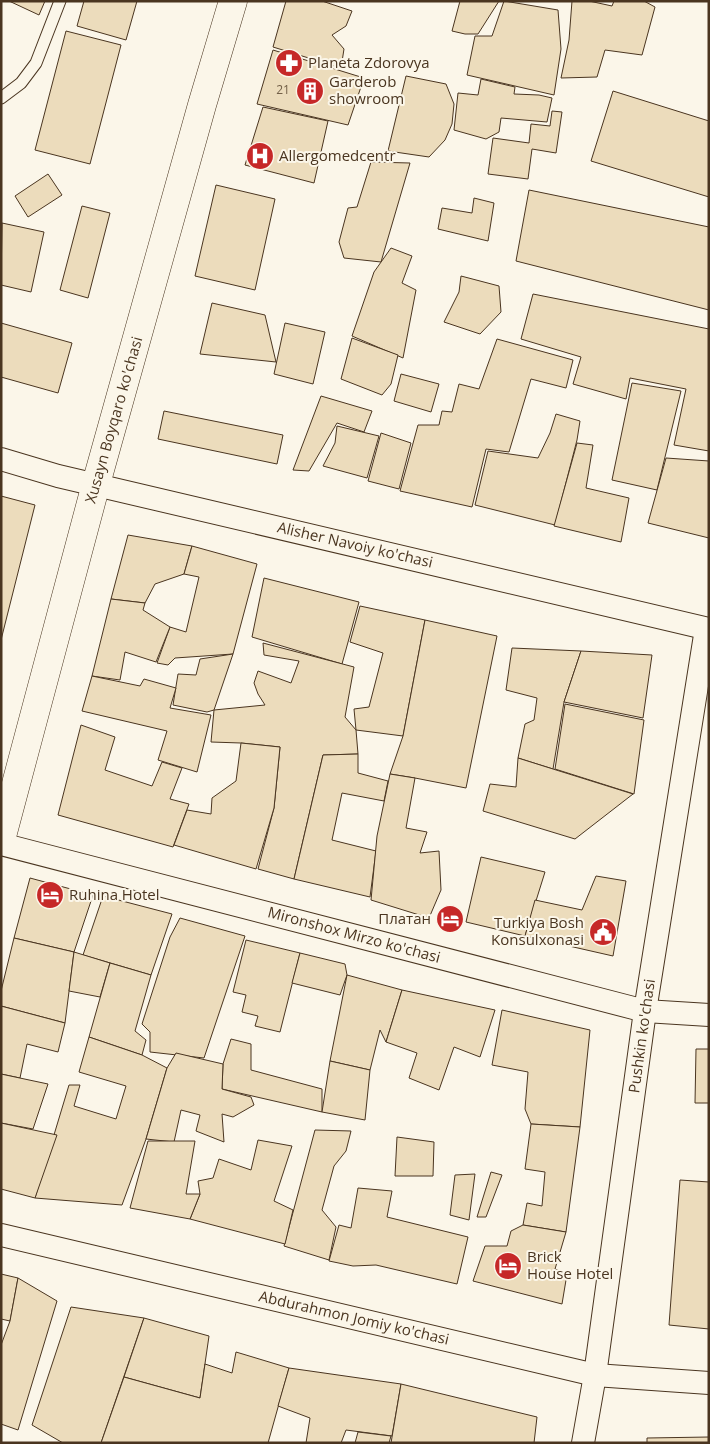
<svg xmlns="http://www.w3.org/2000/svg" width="710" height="1444" viewBox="0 0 710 1444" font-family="'Open Sans',sans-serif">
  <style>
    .building { fill: #ecdcbc; stroke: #4a3520 }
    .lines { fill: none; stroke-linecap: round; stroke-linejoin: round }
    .service-casing { stroke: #4a3520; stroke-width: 13 }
    .minor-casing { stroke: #4a3520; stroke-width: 24 }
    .secondary-casing { stroke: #4a3520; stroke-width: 29 }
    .service { stroke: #fbf6e9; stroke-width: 11 }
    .minor { stroke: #fbf6e9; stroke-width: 22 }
    .secondary { stroke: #fbf6e9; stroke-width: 28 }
    .labels { text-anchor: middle; stroke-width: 4; stroke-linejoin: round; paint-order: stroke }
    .number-label { font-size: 12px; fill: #725f47 }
    .poi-label { font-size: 15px; fill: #4a3520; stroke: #fbf6e9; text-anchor: start }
    .street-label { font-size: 15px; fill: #4a3520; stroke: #fbf6e9 }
  </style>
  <rect width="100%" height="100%" fill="#fbf6e9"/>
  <g class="building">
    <path d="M9 1H45L39 15Z"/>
    <path d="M84 1H137L126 40 77 26Z"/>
    <path d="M286 1H322L352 11 346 26 332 35 344 49 341 68 273 47Z"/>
    <path d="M460 1H499L478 34H465L452 31Z"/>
    <path d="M504 1 558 10 561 49 554 95 467 75 475 36H492Z"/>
    <path d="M572 1H589L612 6 614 1H644L655 7 642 55 605 50 597 77 561 78 569 40Z"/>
    <path d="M66 31 121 45 90 164 35 150Z"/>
    <path d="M273 50 364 78 348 125 257 104Z"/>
    <path d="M406 76 446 84 454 104 452 124 445 140 429 157 388 151Z"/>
    <path d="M481 79 515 87 514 94 539 95 552 98 547 122 501 118 499 132 486 139 454 130 458 93 478 95Z"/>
    <path d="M613 91 709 121V197L591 161Z"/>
    <path d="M263 107 328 121 314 183 245 165Z"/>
    <path d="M552 111 562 112 556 153 532 149 528 179 488 174 493 138 529 143 531 124 550 126Z"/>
    <path d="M371 162 410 163 381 262 344 258 339 242 348 208 357 207Z"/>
    <path d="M48 174 62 195 28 217 15 196Z"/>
    <path d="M216 185 275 199 255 290 195 276Z"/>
    <path d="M529 190 709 227V310L516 261Z"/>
    <path d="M474 198 494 203 488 241 438 229 442 208 472 213Z"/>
    <path d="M82 206 110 213 88 298 60 290Z"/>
    <path d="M2 223 44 232 31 292 1 285Z"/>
    <path d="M391 248 412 256 402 283 416 290 403 358 352 336 374 272Z"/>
    <path d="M461 276 499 286 501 312 480 334 444 322 459 292Z"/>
    <path d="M533 294 709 329V451L674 445 686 389 630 378 626 399 573 384 581 357 521 339Z"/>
    <path d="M212 303 265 315 276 362 200 354Z"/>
    <path d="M1 323 72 343 58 393 1 377Z"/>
    <path d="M285 323 325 332 313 384 274 374Z"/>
    <path d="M352 338 398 355 391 384 382 395 341 379Z"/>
    <path d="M497 339 573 360 566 388 531 379 509 452 486 449 472 507 400 491 418 425H439L442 411 452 412 459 384 479 389Z"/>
    <path d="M401 374 439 384 431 412 394 401Z"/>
    <path d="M632 383 681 391 657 490 612 480Z"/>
    <path d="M321 396 372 411 364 432 337 423 309 471 293 470Z"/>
    <path d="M164 411 283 435 277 464 158 439Z"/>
    <path d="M556 414 580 421 577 440 555 525 475 505 488 451 538 458 550 433Z"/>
    <path d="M337 426 379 436 367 478 323 466 335 443Z"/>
    <path d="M381 433 411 443 399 489 368 481Z"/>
    <path d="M577 443 593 445 586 488 629 498 621 542 554 526Z"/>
    <path d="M666 458 709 461V538L648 523Z"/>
    <path d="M1 496 35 505 1 640Z"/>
    <path d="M128 535 192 546 184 574 155 584 145 603 111 599Z"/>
    <path d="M192 546 257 564 233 654 175 658 168 665 157 663 170 627 186 632 199 577 184 574Z"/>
    <path d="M264 578 359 602 342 664 252 637Z"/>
    <path d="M111 599 145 603 143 610 170 627 156 662 125 652 120 680 92 676Z"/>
    <path d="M360 606 425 620 403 736 356 730 354 709 369 707 383 653 350 642Z"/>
    <path d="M425 620 497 636 466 788 415 778 390 774 403 736Z"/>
    <path d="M263 643 354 667 345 717 356 730 358 754 323 755 294 879 258 869 274 808 280 747 241 743 211 742 214 710 265 705 258 694 254 683 258 671 291 683 299 661 264 655Z"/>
    <path d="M512 648 581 651 564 702 553 769 518 758 525 724 534 720 537 698 506 690Z"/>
    <path d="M581 651 652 655 643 718 564 702Z"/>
    <path d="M233 654 214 710 207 712 173 705 178 674 196 675 200 659Z"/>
    <path d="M92 676 140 686 144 679 176 688 170 708 211 715 197 772 158 760 167 731 82 711Z"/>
    <path d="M565 704 644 720 634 794 555 769Z"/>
    <path d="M81 725 115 737 105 770 152 786 162 762 182 768 170 799 189 804 173 847 58 815Z"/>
    <path d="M241 743 280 747 274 808 256 869 174 845 187 810 211 814 212 798 236 781Z"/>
    <path d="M358 754V773L388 781 384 801 342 793 332 840 376 851 370 897 294 879 323 755Z"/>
    <path d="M518 758 553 769 633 794 575 839 483 811 490 784 516 787Z"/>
    <path d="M390 774 415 778 406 828 427 832 420 853 439 851 441 890 429 918 371 900 377 836Z"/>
    <path d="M481 857 545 872 525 936 466 922Z"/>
    <path d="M596 876 626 881 613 956 525 936 535 900 582 910Z"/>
    <path d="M30 878 93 895 74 952 14 938Z"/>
    <path d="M103 896 172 914 151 975 83 955Z"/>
    <path d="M180 918 245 936 204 1058 150 1052V1032L142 1024 170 937Z"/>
    <path d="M14 938 74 952 65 1023 1 1006V991Z"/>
    <path d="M246 940 300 953 280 1032 255 1026 258 1016 242 1012 246 995 233 992Z"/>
    <path d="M74 952 110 963 100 997 69 991Z"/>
    <path d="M300 953 345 964 347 975 340 995 292 983Z"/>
    <path d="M110 963 151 975 135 1031 146 1040 142 1055 89 1037Z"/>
    <path d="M347 975 402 990 386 1042 380 1030 370 1070 330 1061Z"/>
    <path d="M402 990 495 1010 480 1057 454 1047 439 1090 409 1078 417 1053 386 1042Z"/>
    <path d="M1 1006 65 1023 58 1052 27 1044 20 1078 1 1074Z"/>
    <path d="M502 1010 590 1030 580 1127 531 1124 525 1109 528 1072 492 1065Z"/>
    <path d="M89 1037 142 1055 167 1068 146 1139 122 1205 35 1198 69 1085H80L74 1106 116 1119 126 1086 79 1072Z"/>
    <path d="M231 1039 251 1044V1070L322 1089V1112L222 1089 223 1064Z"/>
    <path d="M696 1049H709V1103H695Z"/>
    <path d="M176 1053 223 1064 222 1089 251 1097 254 1105 233 1117 222 1114 224 1142 196 1131 200 1115 181 1110 174 1142 146 1139 167 1068Z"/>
    <path d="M330 1061 370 1070 365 1120 322 1112Z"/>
    <path d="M1 1074 48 1084 33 1129 1 1123Z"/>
    <path d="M1 1123 57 1135 35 1198 1 1189Z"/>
    <path d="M531 1124 580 1127 566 1232 523 1225 527 1203 542 1206 545 1172 525 1169Z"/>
    <path d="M315 1130 351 1131 346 1151 334 1166 322 1210 336 1227 329 1260 284 1246Z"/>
    <path d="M397 1137 434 1142 433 1176H395Z"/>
    <path d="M258 1140 292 1146 274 1201 293 1210 285 1244 190 1219 200 1194 198 1181 213 1178 219 1159 251 1170Z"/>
    <path d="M148 1141H195L186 1194H200L190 1219 130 1208Z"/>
    <path d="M491 1172 502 1175 486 1217H477Z"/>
    <path d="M475 1174 469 1220 450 1215 455 1175Z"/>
    <path d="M680 1180 709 1182V1329L669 1325Z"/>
    <path d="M358 1188 392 1191 387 1217 468 1237 457 1284 376 1265 353 1266 329 1261 339 1225 351 1228Z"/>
    <path d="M523 1225 566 1232 555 1269 567 1274 562 1304 473 1281 485 1246H507L511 1231Z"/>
    <path d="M1 1274 18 1278 10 1321 1 1319Z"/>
    <path d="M18 1278 57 1301 18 1430 1 1424V1345L10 1321Z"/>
    <path d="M71 1307 144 1318 101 1443H63L32 1425Z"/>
    <path d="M144 1318 209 1336 200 1398 124 1377Z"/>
    <path d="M236 1352 289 1368 268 1443H101L124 1377 200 1398 205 1364 232 1373Z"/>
    <path d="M289 1368 401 1384 392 1436 346 1430 341 1443H306L310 1418 278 1406Z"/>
    <path d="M401 1384 537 1417 534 1443H391Z"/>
    <path d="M358 1432 391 1436 389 1443H355Z"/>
    <path d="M709 1437V1443H647V1438Z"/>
  </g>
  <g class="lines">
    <g class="service-casing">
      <path id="service" d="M1 98 21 83 36 63 60 1"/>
    </g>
    <g class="minor-casing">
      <g id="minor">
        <path d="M1 459 58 476 709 629"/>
        <path d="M1 844 645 1011 709 1015"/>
        <path d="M1 1235 595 1375 709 1383"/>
        <path d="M583 1443 595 1375 645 1011 706 629"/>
      </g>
    </g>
    <g class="secondary-casing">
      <path id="secondary" d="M1 840 96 484 202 105 233 1"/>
    </g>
    <use href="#service" class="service"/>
    <use href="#minor" class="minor"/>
    <use href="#secondary" class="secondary"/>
  </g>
  <defs>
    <g id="pharmacy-disc" transform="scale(1.4375)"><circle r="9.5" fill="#c62828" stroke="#fbf6e9"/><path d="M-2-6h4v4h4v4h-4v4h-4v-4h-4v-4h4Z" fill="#fff"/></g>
    <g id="building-disc" transform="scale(1.4375)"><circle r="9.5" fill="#c62828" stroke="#fbf6e9"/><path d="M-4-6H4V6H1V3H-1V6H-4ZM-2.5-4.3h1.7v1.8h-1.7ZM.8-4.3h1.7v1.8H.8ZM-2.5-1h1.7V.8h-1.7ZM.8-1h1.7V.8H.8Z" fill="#fff"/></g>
    <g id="hospital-disc" transform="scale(1.4375)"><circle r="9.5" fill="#c62828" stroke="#fbf6e9"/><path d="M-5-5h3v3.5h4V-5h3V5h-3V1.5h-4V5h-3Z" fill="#fff"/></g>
    <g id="hotel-disc" transform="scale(1.4375)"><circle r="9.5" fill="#c62828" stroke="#fbf6e9"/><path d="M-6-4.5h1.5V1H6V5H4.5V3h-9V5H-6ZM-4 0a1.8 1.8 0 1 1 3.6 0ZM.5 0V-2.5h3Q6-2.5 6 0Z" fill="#fff"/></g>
    <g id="civic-disc" transform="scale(1.4375)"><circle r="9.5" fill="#c62828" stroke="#fbf6e9"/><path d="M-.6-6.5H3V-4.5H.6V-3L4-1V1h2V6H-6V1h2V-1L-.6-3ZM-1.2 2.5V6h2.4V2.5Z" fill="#fff"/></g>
  </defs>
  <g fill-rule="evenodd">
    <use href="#pharmacy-disc" x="289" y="63"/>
    <use href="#building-disc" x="310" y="91"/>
    <use href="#hospital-disc" x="260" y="156"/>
    <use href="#hotel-disc" x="50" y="895"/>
    <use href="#hotel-disc" x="450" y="919"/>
    <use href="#civic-disc" x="603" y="932"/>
    <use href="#hotel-disc" x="508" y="1266"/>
  </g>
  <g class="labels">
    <g class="number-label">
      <text x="283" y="94">21</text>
    </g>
    <g class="poi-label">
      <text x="308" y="68">Planeta Zdorovya</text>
      <text x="329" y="87">Garderob<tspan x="329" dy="17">showroom</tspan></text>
      <text x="279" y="161">Allergomedcentr</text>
      <text x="69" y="900">Ruhina Hotel</text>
      <text x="431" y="924" text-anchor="end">Платан</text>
      <text x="584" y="928" text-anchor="end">Turkiya Bosh<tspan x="584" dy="17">Konsulxonasi</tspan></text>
      <text x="527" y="1262">Brick<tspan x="527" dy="17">House Hotel</tspan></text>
    </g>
    <g class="street-label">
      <text transform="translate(114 420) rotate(-74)" y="5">Xusayn Boyqaro ko'chasi</text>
      <text transform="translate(355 545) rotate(13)" y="5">Alisher Navoiy ko'chasi</text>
      <text transform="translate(354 935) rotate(15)" y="5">Mironshox Mirzo ko'chasi</text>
      <text transform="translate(642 1036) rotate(-82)" y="5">Pushkin ko'chasi</text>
      <text transform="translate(354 1318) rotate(13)" y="5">Abdurahmon Jomiy ko'chasi</text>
    </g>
  </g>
  <rect width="710" height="1444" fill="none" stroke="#4a3520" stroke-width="5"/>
</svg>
